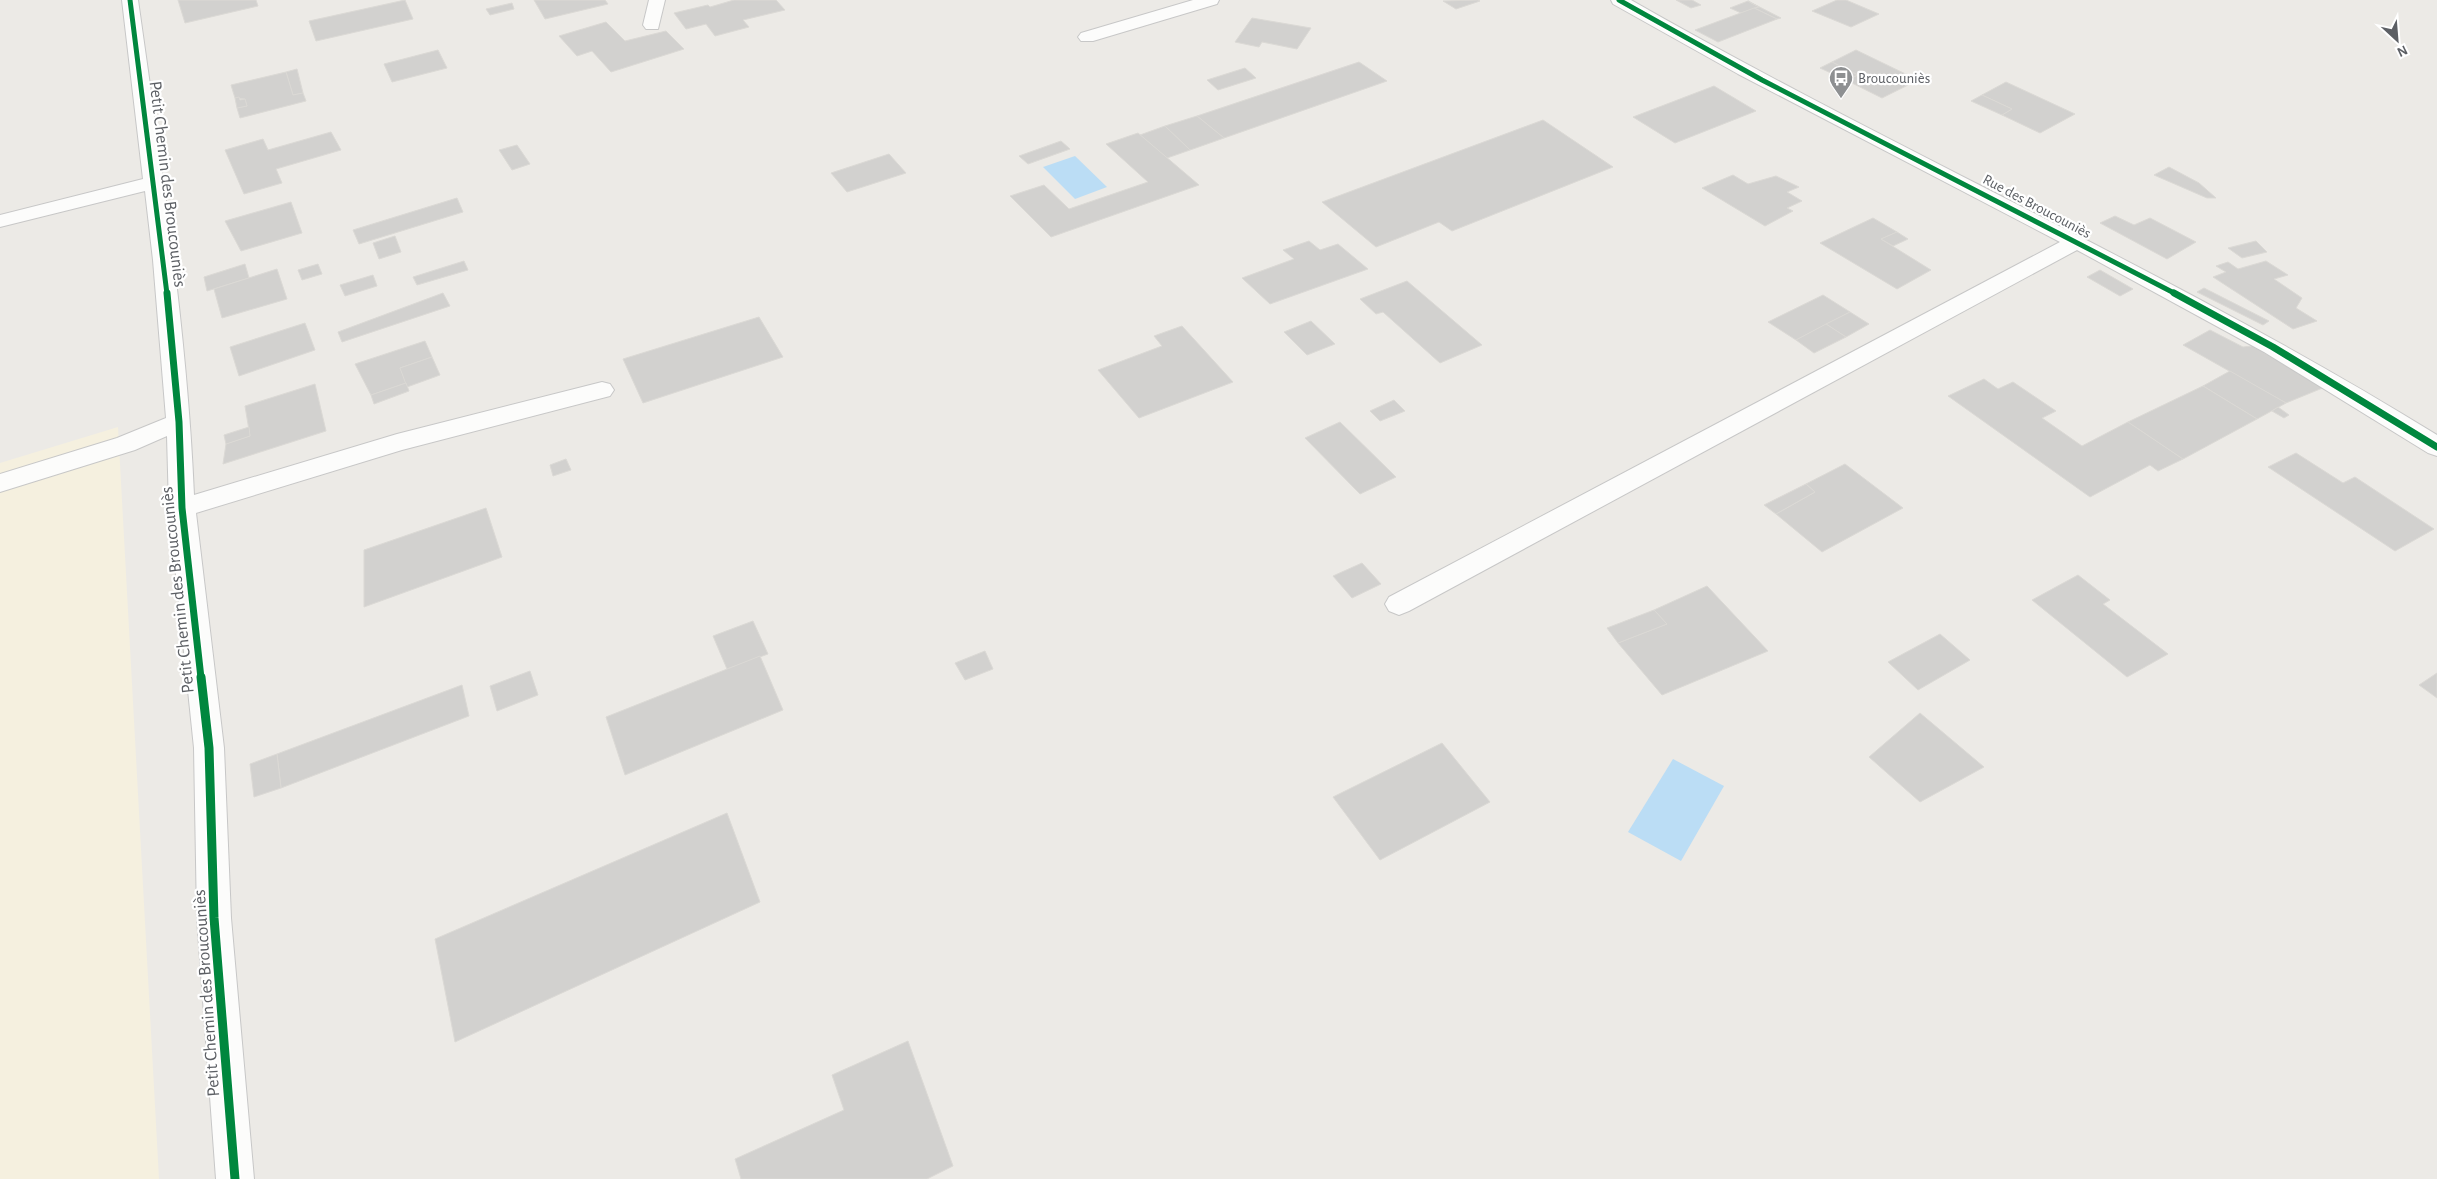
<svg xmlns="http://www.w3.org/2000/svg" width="2437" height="1179" viewBox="0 0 2437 1179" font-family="'Alegreya Sans',sans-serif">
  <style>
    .commercial { fill: #f5f0df }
    .water { fill: #bbddf5 }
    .building { fill: #d2d1cf; stroke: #dbd9d5 }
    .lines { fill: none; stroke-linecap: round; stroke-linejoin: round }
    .minor-casing { stroke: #c7c7c7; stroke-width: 2 }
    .minor { fill: #fcfcfb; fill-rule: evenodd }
    .cycleway-far2-casing { stroke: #fff; stroke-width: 8 }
    .cycleway-far1-casing { stroke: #fff; stroke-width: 10 }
    .cycleway-casing { stroke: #fff; stroke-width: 12 }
    .cycleway-far2 { stroke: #00873e; stroke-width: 5 }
    .cycleway-far1 { stroke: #00873e; stroke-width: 7 }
    .cycleway { stroke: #00873e; stroke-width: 9 }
    .labels { text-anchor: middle; stroke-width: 4.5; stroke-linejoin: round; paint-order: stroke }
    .far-poi-label { font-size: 15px; fill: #5c5f64; stroke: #fff; text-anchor: start }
    .far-street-label { font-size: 15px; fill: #5c5f64; stroke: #fff }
    .street-label { font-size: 18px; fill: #5c5f64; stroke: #fff }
  </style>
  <rect width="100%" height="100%" fill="#eceae6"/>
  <path class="commercial" d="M118 427 159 1179H0V463Z"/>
  <g class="water">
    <path d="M1075 156 1107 187 1075 199 1043 167Z"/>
    <path d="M1673 759 1724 786 1681 861 1628 832Z"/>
  </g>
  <g class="building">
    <path d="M178 0H256L258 6 185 23Z"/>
    <path d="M405 0 413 19 316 41 309 21Z"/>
    <path d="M534 0H605L608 4 545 19Z"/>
    <path d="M734 0H776L785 10 743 20 749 27 715 36 706 24 686 29 674 13 708 5 710 7Z"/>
    <path d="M1478 0 1480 1 1456 9 1443 1Z"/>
    <path d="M1676 0H1692L1701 5 1691 8Z"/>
    <path d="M1837 0H1846L1879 14 1851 27 1812 11Z"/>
    <path d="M1748 1 1759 7 1741 13 1730 8Z"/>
    <path d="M1748 1 1781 18 1777 19 1754 8 1759 7Z"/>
    <path d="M512 3 514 9 490 15 486 9Z"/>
    <path d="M1754 8 1777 19 1718 42 1695 30Z"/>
    <path d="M1252 18 1311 28 1297 49 1262 42 1259 47 1235 42Z"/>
    <path d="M606 22 625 41 666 31 684 49 611 72 592 51 577 56 559 36Z"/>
    <path d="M438 50 447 68 392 82 384 64Z"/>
    <path d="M1856 50 1918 80 1882 98 1846 80 1858 75 1832 62Z"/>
    <path d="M1359 62 1387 81 1224 138 1197 116Z"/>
    <path d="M1832 62 1858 75 1846 80 1820 68Z"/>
    <path d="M1245 68 1256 78 1218 90 1207 80Z"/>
    <path d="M297 69 303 93 293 95 286 72Z"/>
    <path d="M286 72 293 95 303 93 306 101 240 118 237 108 247 106 245 99 235 98 231 85Z"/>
    <path d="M2006 82 2075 114 2040 133 2002 115 2012 109 1982 95Z"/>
    <path d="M1714 86 1756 111 1675 143 1633 117Z"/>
    <path d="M1982 95 2012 109 2002 115 1971 101Z"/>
    <path d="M239 97 240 100 245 99 247 106 237 108 235 98Z"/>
    <path d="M1197 116 1224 138 1190 150 1165 126Z"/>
    <path d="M1543 120 1613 167 1452 231 1439 222 1376 247 1322 202Z"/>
    <path d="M1165 126 1190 150 1167 158 1140 135Z"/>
    <path d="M331 132 341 150 276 169 282 183 244 194 225 150 263 139 268 150Z"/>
    <path d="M1138 133 1199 185 1051 237 1010 196 1044 185 1069 209 1148 182 1106 144Z"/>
    <path d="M1061 141 1070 149 1028 164 1019 156Z"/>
    <path d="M517 145 530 164 512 170 499 150Z"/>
    <path d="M889 154 906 173 847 192 831 173Z"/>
    <path d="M2169 167 2199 183 2216 198H2207L2154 175Z"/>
    <path d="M1733 175 1748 184 1776 176 1799 187 1787 192 1802 201 1787 208 1793 211 1765 226 1702 188Z"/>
    <path d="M457 198 463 212 359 244 353 230Z"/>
    <path d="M291 202 302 233 241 251 225 221Z"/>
    <path d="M2115 216 2134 225 2150 218 2196 242 2167 259 2100 223Z"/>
    <path d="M1873 218 1897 232 1881 239 1931 270 1897 289 1820 243Z"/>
    <path d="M1897 232 1908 239 1893 246 1881 239Z"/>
    <path d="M395 236 401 252 379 259 373 243Z"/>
    <path d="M1309 241 1320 250 1338 244 1368 269 1270 304 1242 278 1294 259 1283 250Z"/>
    <path d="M2256 241 2267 252 2242 258 2228 248Z"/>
    <path d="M464 261 468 270 417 285 413 277Z"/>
    <path d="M2266 261 2288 275 2274 279 2302 298 2296 308 2317 321 2293 329 2213 277 2226 272 2216 266 2228 262 2238 269Z"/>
    <path d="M245 264 249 278 207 291 204 277Z"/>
    <path d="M318 264 322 274 302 280 298 270Z"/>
    <path d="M277 269 287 299 222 318 214 289Z"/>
    <path d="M2100 270 2133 289 2120 296 2087 277Z"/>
    <path d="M373 275 377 286 345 296 340 285Z"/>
    <path d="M1407 281 1482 345 1440 363 1383 312 1376 314 1360 299Z"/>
    <path d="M2204 288 2269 321 2263 325 2197 292Z"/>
    <path d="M443 293 450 306 342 342 338 332Z"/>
    <path d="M1823 295 1850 312 1796 340 1768 322Z"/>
    <path d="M1850 312 1869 324 1846 337 1826 324Z"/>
    <path d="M759 317 783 357 643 403 623 359Z"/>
    <path d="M1311 321 1335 344 1307 355 1284 332Z"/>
    <path d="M305 323 315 350 239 376 230 347Z"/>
    <path d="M1826 324 1846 337 1814 353 1796 340Z"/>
    <path d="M1182 326 1233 382 1139 418 1098 370 1162 346 1154 336Z"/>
    <path d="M2210 330 2243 347 2252 346 2325 387 2286 403 2183 345Z"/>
    <path d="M425 341 432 357 400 368 406 383 371 395 355 364Z"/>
    <path d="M432 357 440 375 407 387 400 368Z"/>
    <path d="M2230 371 2286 403 2257 419 2203 386Z"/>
    <path d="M1984 379 1998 389 2013 382 2056 411 2042 418 2082 446 2128 422 2183 459 2158 471 2150 465 2090 497 1948 396Z"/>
    <path d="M406 383 409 391 374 404 371 395Z"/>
    <path d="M315 384 326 431 223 464 226 444 250 436 245 406Z"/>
    <path d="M2203 386 2257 419 2183 459 2128 422Z"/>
    <path d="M1394 400 1405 411 1380 421 1370 411Z"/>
    <path d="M2278 407 2289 415 2284 418 2272 411Z"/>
    <path d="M1340 422 1396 477 1360 494 1305 438Z"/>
    <path d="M249 427 250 436 226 444 224 435Z"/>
    <path d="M2296 453 2343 483 2355 477 2434 529 2395 551 2268 467Z"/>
    <path d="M566 459 571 470 553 476 550 465Z"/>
    <path d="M1845 464 1903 508 1822 552 1776 514 1815 492 1806 484Z"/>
    <path d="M1806 484 1815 492 1776 514 1764 505Z"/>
    <path d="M486 508 502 557 364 607V550Z"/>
    <path d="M1362 563 1381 584 1352 598 1333 576Z"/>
    <path d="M2078 575 2110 600 2103 604 2168 654 2127 677 2032 600Z"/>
    <path d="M1707 586 1768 651 1662 695 1618 643 1667 624 1654 610Z"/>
    <path d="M1654 610 1667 624 1618 643 1607 628Z"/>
    <path d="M753 621 768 654 727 669 713 636Z"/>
    <path d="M1940 634 1970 660 1918 690 1888 662Z"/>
    <path d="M985 651 993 669 965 680 955 663Z"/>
    <path d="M760 656 783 710 625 775 606 717Z"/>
    <path d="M530 671 538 695 497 711 490 686Z"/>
    <path d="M2437 673V698L2419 685Z"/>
    <path d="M462 685 469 716 281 788 277 754Z"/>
    <path d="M1920 713 1984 767 1920 802 1869 757Z"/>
    <path d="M1442 743 1490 802 1380 860 1333 797Z"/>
    <path d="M277 754 281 788 254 797 250 764Z"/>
    <path d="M727 813 760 902 455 1042 435 939Z"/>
    <path d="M908 1041 953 1166 927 1179H741L735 1159 844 1110 832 1075Z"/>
  </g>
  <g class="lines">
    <g class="minor-casing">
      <g id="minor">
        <path d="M122 0H138C161 165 187 329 194 495L397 434 602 382 610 384 614 390 610 396 402 450 196 513 224 748 231 918 254 1179H216L197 918 194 748 169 508 167 436 135 450 0 492V474L117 438 166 418 153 260 145 191 0 227V215L143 179Z"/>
        <path d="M649 0H665L658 29H646L643 25Z"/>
        <path d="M1193 0H1219L1217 4 1093 41H1081L1078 37 1081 33Z"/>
        <path d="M1611 0H1631C1897 152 2177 274 2437 435V456L2428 453 2264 352 2077 250 1409 611 1399 615 1389 611 1385 604 1389 597 2060 242 1738 74 1613 4Z"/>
      </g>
    </g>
    <use href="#minor" class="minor"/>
    <g class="cycleway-far2-casing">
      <g id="cycleway-far2">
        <path d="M130 0 167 294"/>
        <path d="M1619 0 1762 80 2176 294"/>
      </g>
    </g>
    <g class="cycleway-far1-casing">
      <g id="cycleway-far1">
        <path d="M167 293 179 422 182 508 201 678"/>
        <path d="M2174 293 2273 347 2437 447"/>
      </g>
    </g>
    <g class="cycleway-casing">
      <path id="cycleway" d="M201 677 209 748 214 918 235 1179"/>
    </g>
    <use href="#cycleway-far2" class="cycleway-far2"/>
    <use href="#cycleway-far1" class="cycleway-far1"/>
    <use href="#cycleway" class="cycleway"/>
  </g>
  <defs>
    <g id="bus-pin" transform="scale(1.25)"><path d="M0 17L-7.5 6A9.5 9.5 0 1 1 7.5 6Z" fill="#8e9092" stroke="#fff"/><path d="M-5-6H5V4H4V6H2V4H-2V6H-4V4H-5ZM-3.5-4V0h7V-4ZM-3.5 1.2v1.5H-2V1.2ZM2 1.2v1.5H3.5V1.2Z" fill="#fff"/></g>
  </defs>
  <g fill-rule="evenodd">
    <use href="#bus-pin" x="1841" y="78"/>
  </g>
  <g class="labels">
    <g class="far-poi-label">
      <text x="1858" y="83">Broucouniès</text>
    </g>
    <g class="far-street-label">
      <text transform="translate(2037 206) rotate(28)" y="5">Rue des Broucouniès</text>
    </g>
    <g class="street-label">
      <text transform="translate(168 184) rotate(83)" y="6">Petit Chemin des Broucouniès</text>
      <text transform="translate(177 590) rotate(-96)" y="6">Petit Chemin des Broucouniès</text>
      <text transform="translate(206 993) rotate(-94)" y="6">Petit Chemin des Broucouniès</text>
    </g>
  </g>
  <g transform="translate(2397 40) rotate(154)" stroke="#ffffff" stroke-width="4" paint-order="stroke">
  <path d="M0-4L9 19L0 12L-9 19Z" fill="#5c5f64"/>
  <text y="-8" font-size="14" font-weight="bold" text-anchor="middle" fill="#5c5f64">N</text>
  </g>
</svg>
